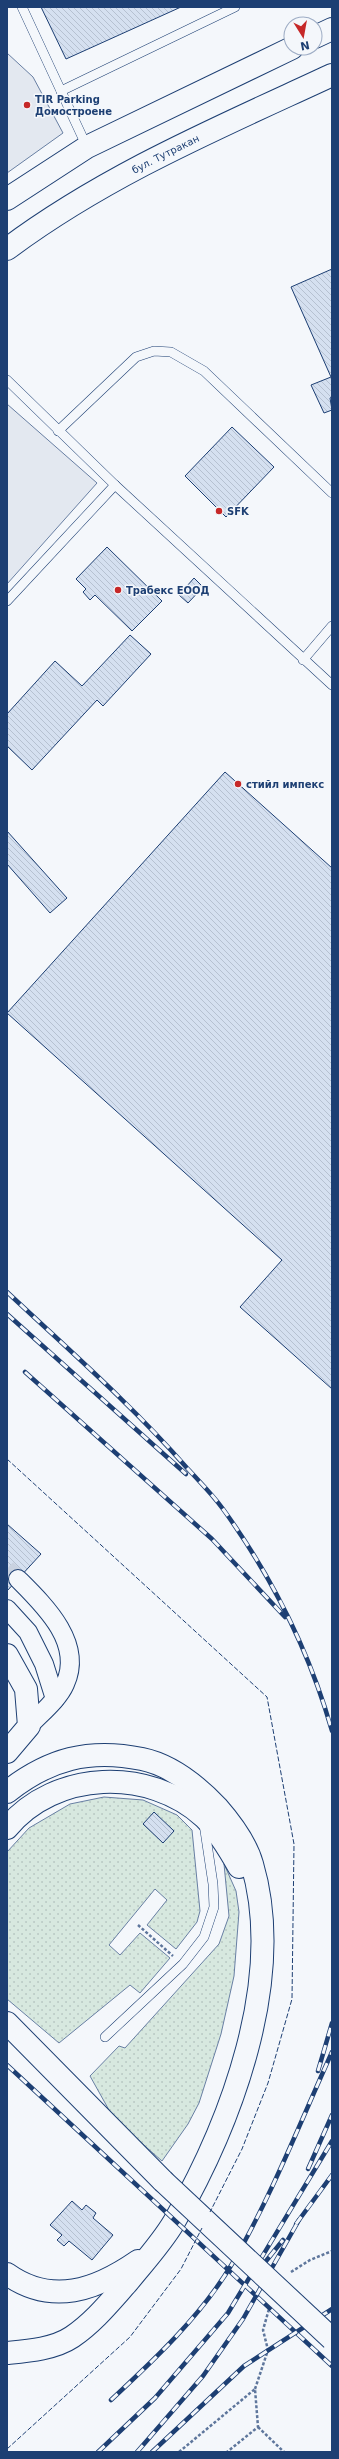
<svg xmlns="http://www.w3.org/2000/svg" width="339" height="2459" viewBox="0 0 339 2459" font-family="'DejaVu Sans',sans-serif">
  <style>
    .grass { fill: url(#grass-dots); stroke: #687fa3 }
    .parking { fill: #e3e8f0; stroke: #687fa3 }
    .building { fill: url(#building-back-hatch); stroke: #1d3f73 }
    .lines { fill: none; stroke-linecap: round; stroke-linejoin: round }
    .street-tunnel { stroke: #c9d2e0; stroke-width: 18; stroke-dasharray: 18 9; stroke-linecap: butt }
    .lane-casing { stroke: #1d3f73; stroke-width: 10 }
    .street-casing { stroke: #1d3f73; stroke-width: 20 }
    .primary-casing { stroke: #1d3f73; stroke-width: 24 }
    .highway-casing { stroke: #1d3f73; stroke-width: 24 }
    .path { stroke: #5e769c; stroke-width: 2.5; stroke-dasharray: 3 2; stroke-linecap: butt }
    .lane { stroke: #f4f7fb; stroke-width: 9 }
    .street { stroke: #f4f7fb; stroke-width: 18 }
    .primary { stroke: #f4f7fb; stroke-width: 22 }
    .highway { stroke: #f4f7fb; stroke-width: 22 }
    .rail-casing { stroke: #1d3f73; stroke-width: 4.5 }
    .rail { stroke: #f4f7fb; stroke-width: 3; stroke-dasharray: 9; stroke-linecap: butt }
    .highway-bridge-casing { stroke: #1d3f73; stroke-width: 24; stroke-linecap: butt }
    .highway-bridge { stroke: #f4f7fb; stroke-width: 22 }
    .fence { stroke: #1d3f73; stroke-width: 1; stroke-dasharray: 5 2; stroke-linecap: butt }
    .poi-dot { fill: #c62828; stroke: #f4f7fb; stroke-width: 1.5 }
    .labels { text-anchor: middle; stroke-width: 3; stroke-linejoin: round; paint-order: stroke }
    .poi-label { font-size: 10px; font-weight: bold; fill: #1d3f73; stroke: #f4f7fb; text-anchor: start }
    .street-label { font-size: 10px; fill: #1d3f73; stroke: #f4f7fb }
  </style>
  <defs>
    <pattern id="grass-dots" width="8" height="8" patternUnits="userSpaceOnUse"><rect width="8" height="8" fill="#d7e8df"/><path d="M2 2h.1M6 6h.1" fill="none" stroke="#b8c8c3" stroke-width="1.8" stroke-linecap="round"/></pattern>
    <pattern id="building-back-hatch" width="6" height="6" patternUnits="userSpaceOnUse"><rect width="6" height="6" fill="#d5e0f0"/><path d="M-1 5l2 2M0 0l6 6M5-1l2 2" fill="none" stroke="#b6c1d1"/></pattern>
  </defs>
  <rect width="100%" height="100%" fill="#f4f7fb"/>
  <g class="grass">
    <path d="M104 1797 143 1800 177 1815 192 1830 200 1911 197 1922 176 1949 147 1925 167 1900 155 1889 109 1945 120 1955 140 1933 170 1958 140 1993 130 1985 59 2043 7 1999V1852L29 1828 70 1804Z"/>
    <path d="M224 1864 236 1891 239 1912 234 1976 221 2034 199 2103 188 2124 162 2161 114 2119 90 2076 119 2046 125 2048 219 1944 229 1916Z"/>
  </g>
  <g class="parking">
    <path d="M7 53 33 77 63 133 7 173Z"/>
    <path d="M7 404 97 483 7 584Z"/>
  </g>
  <g class="building">
    <path d="M41 7H181L66 59Z"/>
    <path d="M332 269V397L330 398 332 410 324 413 311 385 331 377 291 287Z"/>
    <path d="M232 427 274 467 226 517 185 476Z"/>
    <path d="M107 547 162 601 132 631 95 595 90 600 83 592 86 589 76 579Z"/>
    <path d="M194 578 203 587 188 603 179 595Z"/>
    <path d="M130 635 151 654 103 706 97 700 32 770 7 746V714L55 661 82 686Z"/>
    <path d="M225 772 332 868V1389L240 1307 282 1260 7 1013Z"/>
    <path d="M7 831 67 898 50 913 7 864Z"/>
    <path d="M7 1524 41 1554 7 1591Z"/>
    <path d="M154 1812 174 1831 163 1843 143 1824Z"/>
    <path d="M72 2201 82 2210 86 2205 96 2213 93 2218 113 2235 92 2260 69 2241 64 2246 57 2240 62 2235 50 2225Z"/>
  </g>
  <g class="lines">
    <path class="street-tunnel" d="M7 1569 18 1579"/>
    <g class="lane-casing">
      <g id="lane">
        <path d="M22 7 87 147"/>
        <path d="M61 91 235 7"/>
        <path d="M7 380 115 485 332 685"/>
        <path d="M58 431 136 357 154 351 171 352 204 371 332 493"/>
        <path d="M7 601 115 485"/>
        <path d="M303 660 332 626"/>
        <path d="M105 2037 183 1964 204 1937 214 1907 213 1884 204 1824"/>
      </g>
    </g>
    <g class="street-casing">
      <g id="street">
        <path d="M18 1579C44 1605 84 1643 65 1684 58 1700 40 1714 29 1726"/>
        <path d="M7 1609 28 1632 44 1664 55 1699"/>
      </g>
    </g>
    <g class="primary-casing">
      <g id="primary">
        <path d="M315 37 332 29"/>
        <path d="M7 199 87 147 292 48"/>
        <path id="s1" d="M7 249C106 175 220 127 332 75"/>
      </g>
    </g>
    <g class="highway-casing">
      <g id="highway">
        <path d="M7 1655 26 1689 29 1726 7 1752"/>
        <path d="M7 1792C49 1759 89 1748 142 1759 171 1765 197 1786 217 1807 231 1823 246 1843 252 1864 286 1979 231 2123 174 2222 161 2244 143 2263 127 2283 110 2302 94 2322 72 2337 54 2349 28 2351 7 2353"/>
        <path d="M7 1828C55 1770 149 1767 204 1817 218 1831 229 1849 239 1867"/>
        <path d="M7 2023 163 2181"/>
        <path d="M7 2274C52 2306 96 2290 138 2261"/>
      </g>
    </g>
    <g class="path">
      <path d="M138 1925 173 1956"/>
      <path d="M291 2272 310 2260 332 2251"/>
      <path d="M255 2389 268 2350 263 2330 269 2309"/>
      <path d="M258 2427 284 2452"/>
      <path d="M179 2452 255 2389 258 2427 227 2452"/>
    </g>
    <use href="#lane" class="lane"/>
    <use href="#street" class="street"/>
    <use href="#primary" class="primary"/>
    <use href="#highway" class="highway"/>
    <g class="rail-casing">
      <g id="rail">
        <path d="M7 1292C68 1349 132 1405 187 1468 199 1481 212 1494 223 1509 272 1577 309 1650 332 1731"/>
        <path d="M7 1314 186 1474"/>
        <path d="M25 1372 212 1539 285 1617"/>
        <path d="M7 2065 332 2366"/>
        <path d="M318 2071 332 2023"/>
        <path d="M308 2169 332 2115"/>
        <path d="M296 2224 332 2175"/>
        <path d="M258 2271 283 2240"/>
        <path d="M111 2400C155 2359 201 2316 232 2264 271 2197 300 2123 332 2052"/>
        <path d="M98 2452 155 2398 228 2313 332 2141"/>
        <path d="M137 2452 203 2376 243 2319 299 2220"/>
        <path d="M152 2452 244 2366 332 2309"/>
      </g>
    </g>
    <use href="#rail" class="rail"/>
    <g class="highway-bridge-casing">
      <path id="highway-bridge" d="M163 2181 332 2339"/>
    </g>
    <use href="#highway-bridge" class="highway-bridge"/>
    <g class="fence">
      <path d="M7 1459 267 1697 294 1844 292 1999 268 2083 242 2149 210 2212"/>
      <path d="M7 2449 130 2337 181 2269 202 2228"/>
    </g>
  </g>
  <g class="poi-dot">
    <circle cx="27" cy="105" r="4"/>
    <circle cx="219" cy="511" r="4"/>
    <circle cx="118" cy="590" r="4"/>
    <circle cx="238" cy="784" r="4"/>
  </g>
  <g class="labels">
    <g class="poi-label">
      <text x="35" y="103">TIR Parking<tspan x="35" dy="12">Домостроене</tspan></text>
      <text x="227" y="515">SFK</text>
      <text x="126" y="594">Трабекс ЕООД</text>
      <text x="246" y="788">стийл импекс</text>
    </g>
    <g class="street-label">
      <text dy="4" stroke="none"><textPath href="#s1" startOffset="185">бул. Тутракан</textPath></text>
    </g>
  </g>
  <rect width="339" height="2459" fill="none" stroke="#1d3f73" stroke-width="16"/>
  <g transform="translate(303 36) rotate(169)"><circle r="19" fill="#f4f7fb" stroke="#9eadc5"/>
  <path d="M0-3L7 15L0 10L-7 15Z" fill="#c62828"/>
  <text y="-6" font-size="11" font-weight="bold" text-anchor="middle" fill="#1d3f73">N</text>
  </g>
</svg>
